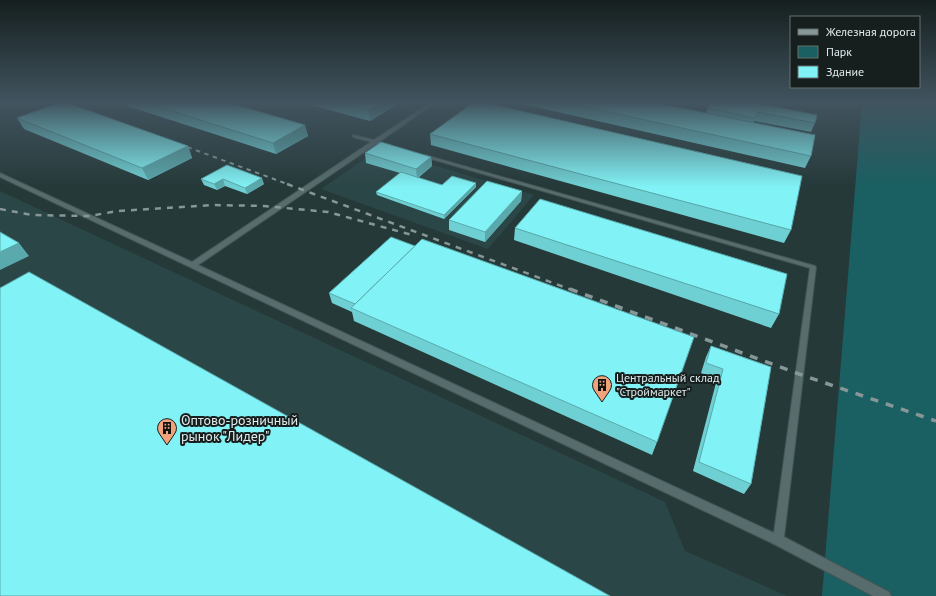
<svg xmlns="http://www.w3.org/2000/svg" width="936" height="596" viewBox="0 0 936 596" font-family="'PT Sans',sans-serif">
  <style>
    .built { fill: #2b4647 }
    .green { fill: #1a5f61 }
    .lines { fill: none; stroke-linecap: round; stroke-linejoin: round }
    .service-casing { stroke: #455; stroke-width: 2 }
    .service { fill: #576c6c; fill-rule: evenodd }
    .rail-far2 { stroke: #879696; stroke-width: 2; stroke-dasharray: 4.5 4.5; stroke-linecap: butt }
    .rail-far1 { stroke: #879696; stroke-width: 2.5; stroke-dasharray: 6 6; stroke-linecap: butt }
    .rail { stroke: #879696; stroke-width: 3.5; stroke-dasharray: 8 8; stroke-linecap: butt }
    .wall { fill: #6fd0d3 }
    .shaded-wall { fill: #5aa9ac }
    .building { fill: #81f2f5; stroke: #5aa9ac }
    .labels { text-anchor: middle; stroke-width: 4; stroke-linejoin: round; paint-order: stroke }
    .poi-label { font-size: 12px; fill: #e0ebec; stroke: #161e1e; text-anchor: start }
    .near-poi-label { font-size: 14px; fill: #e0ebec; stroke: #161e1e; text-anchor: start }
  </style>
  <rect width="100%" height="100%" fill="#263939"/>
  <g class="built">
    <path d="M379 149 534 195 488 249 321 189Z"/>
    <path d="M0 191 665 502 685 551 787 596H0Z"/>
  </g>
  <path class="green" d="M862 103H936V596H822Z"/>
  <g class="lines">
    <g class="service-casing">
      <path id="service" d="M430 103H435L379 142 390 145V147L376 144 198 265 774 533 810 268 421 156 425 155 815 266 816 267 784 537 889 592 891 596H873L774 544 0 177V173L2 174 192 262 371 142 353 137V135L374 140Z"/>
    </g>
    <use href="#service" class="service"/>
    <path class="rail-far2" d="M179 144 290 185"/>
    <g class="rail-far1">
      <path d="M287 184 572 290"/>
      <path d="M0 209 32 215 89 216 118 211 213 205 264 206 328 212 412 235"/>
    </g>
    <path class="rail" d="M570 289 799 374 936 421"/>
  </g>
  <g class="wall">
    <path d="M118 103H229L305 125 308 136 276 154Z"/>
    <path d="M303 103H399L370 121Z"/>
    <path d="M518 103H656L706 113 708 108 711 103 815 123 811 132 754 121 753 123 811 156 805 168Z"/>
    <path d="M17 118 188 146 192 158 148 180 24 129Z"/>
    <path d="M430 134 791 230 784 243 431 145Z"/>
    <path d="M365 153 431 157 432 166 418 178 442 185 476 183V187L444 219 377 195 376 192 400 173 366 163Z"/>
    <path d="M227 165 264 184 247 194 225 186 217 190 204 185 201 179Z"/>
    <path d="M522 191 521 201 485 242 449 230V220Z"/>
    <path d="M515 228 779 314 771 328 514 240Z"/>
    <path d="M391 237 657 442 652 455 354 321 352 312 332 303 329 293Z"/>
    <path d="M711 346 771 367 751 484 744 494 693 471 717 379 701 373 706 357Z"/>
  </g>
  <g class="shaded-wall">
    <path d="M381 103H399L370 121 368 110Z"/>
    <path d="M305 125 308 136 276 154 273 143Z"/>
    <path d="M188 146 192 158 148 180 142 168Z"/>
    <path d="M431 157 432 166 417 178 416 169Z"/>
    <path d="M262 178 264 184 247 194 245 188Z"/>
    <path d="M223 179 225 186 217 190 214 184Z"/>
    <path d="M476 183V187L444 219V215Z"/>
    <path d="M522 191 521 201 485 242V232Z"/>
    <path d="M19 243 29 256 0 270V252Z"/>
  </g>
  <g class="building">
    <path d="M59 103H67L188 146 142 168 17 118Z"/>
    <path d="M147 103H229L305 125 273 143Z"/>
    <path d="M341 103H381L368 110Z"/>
    <path d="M473 103H486L802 176 791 230 430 134Z"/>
    <path d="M567 103H656L815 135 811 156Z"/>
    <path d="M711 103H755L817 115 815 123 758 112 755 118 708 108Z"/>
    <path d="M381 142 431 157 416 169 365 153Z"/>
    <path d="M227 165 262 178 245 188 223 179 214 184 201 179Z"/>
    <path d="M401 172 442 185 452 176 476 183 444 215 376 192Z"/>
    <path d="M487 181 522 191 485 232 449 220Z"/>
    <path d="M540 199 787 274 779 314 515 228Z"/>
    <path d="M0 232 19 243 0 252Z"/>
    <path d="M391 237 415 246 355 304 329 293Z"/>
    <path d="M422 239 694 337 657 442 351 308Z"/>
    <path d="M29 272 610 596H0V288Z"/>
    <path d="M711 346 771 367 751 484 699 462 723 369 706 363Z"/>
  </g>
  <linearGradient id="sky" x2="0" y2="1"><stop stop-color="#151f1f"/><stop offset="0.55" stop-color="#41545f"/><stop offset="1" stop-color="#41545f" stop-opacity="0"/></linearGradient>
  <rect width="936" height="187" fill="url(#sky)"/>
  <defs>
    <g id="building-pin" transform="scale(1)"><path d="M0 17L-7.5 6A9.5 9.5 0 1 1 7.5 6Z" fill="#f0a27a" stroke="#161e1e"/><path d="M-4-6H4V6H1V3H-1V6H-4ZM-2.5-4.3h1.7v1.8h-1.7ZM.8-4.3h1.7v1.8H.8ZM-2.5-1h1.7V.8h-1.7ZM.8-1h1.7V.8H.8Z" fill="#111"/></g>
  </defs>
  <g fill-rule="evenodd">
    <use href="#building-pin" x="602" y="385"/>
    <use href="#building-pin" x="167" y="428"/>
  </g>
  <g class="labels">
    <g class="poi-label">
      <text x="616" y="382">Центральный склад<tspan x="616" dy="14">"Строймаркет"</tspan></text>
    </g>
    <g class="near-poi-label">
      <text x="181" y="425">Оптово-розничный<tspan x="181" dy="16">рынок "Лидер"</tspan></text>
    </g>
  </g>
  <rect x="790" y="16" width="130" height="72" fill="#161e1e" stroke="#677070"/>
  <rect x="798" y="29" width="20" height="6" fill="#879696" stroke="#677070"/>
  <text x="826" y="36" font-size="12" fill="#e0ebec">Железная дорога</text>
  <rect x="798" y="46" width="20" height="12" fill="#1a5f61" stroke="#677070"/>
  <text x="826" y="56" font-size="12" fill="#e0ebec">Парк</text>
  <rect x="798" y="66" width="20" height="12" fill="#81f2f5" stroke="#677070"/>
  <text x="826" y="76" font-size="12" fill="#e0ebec">Здание</text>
</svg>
